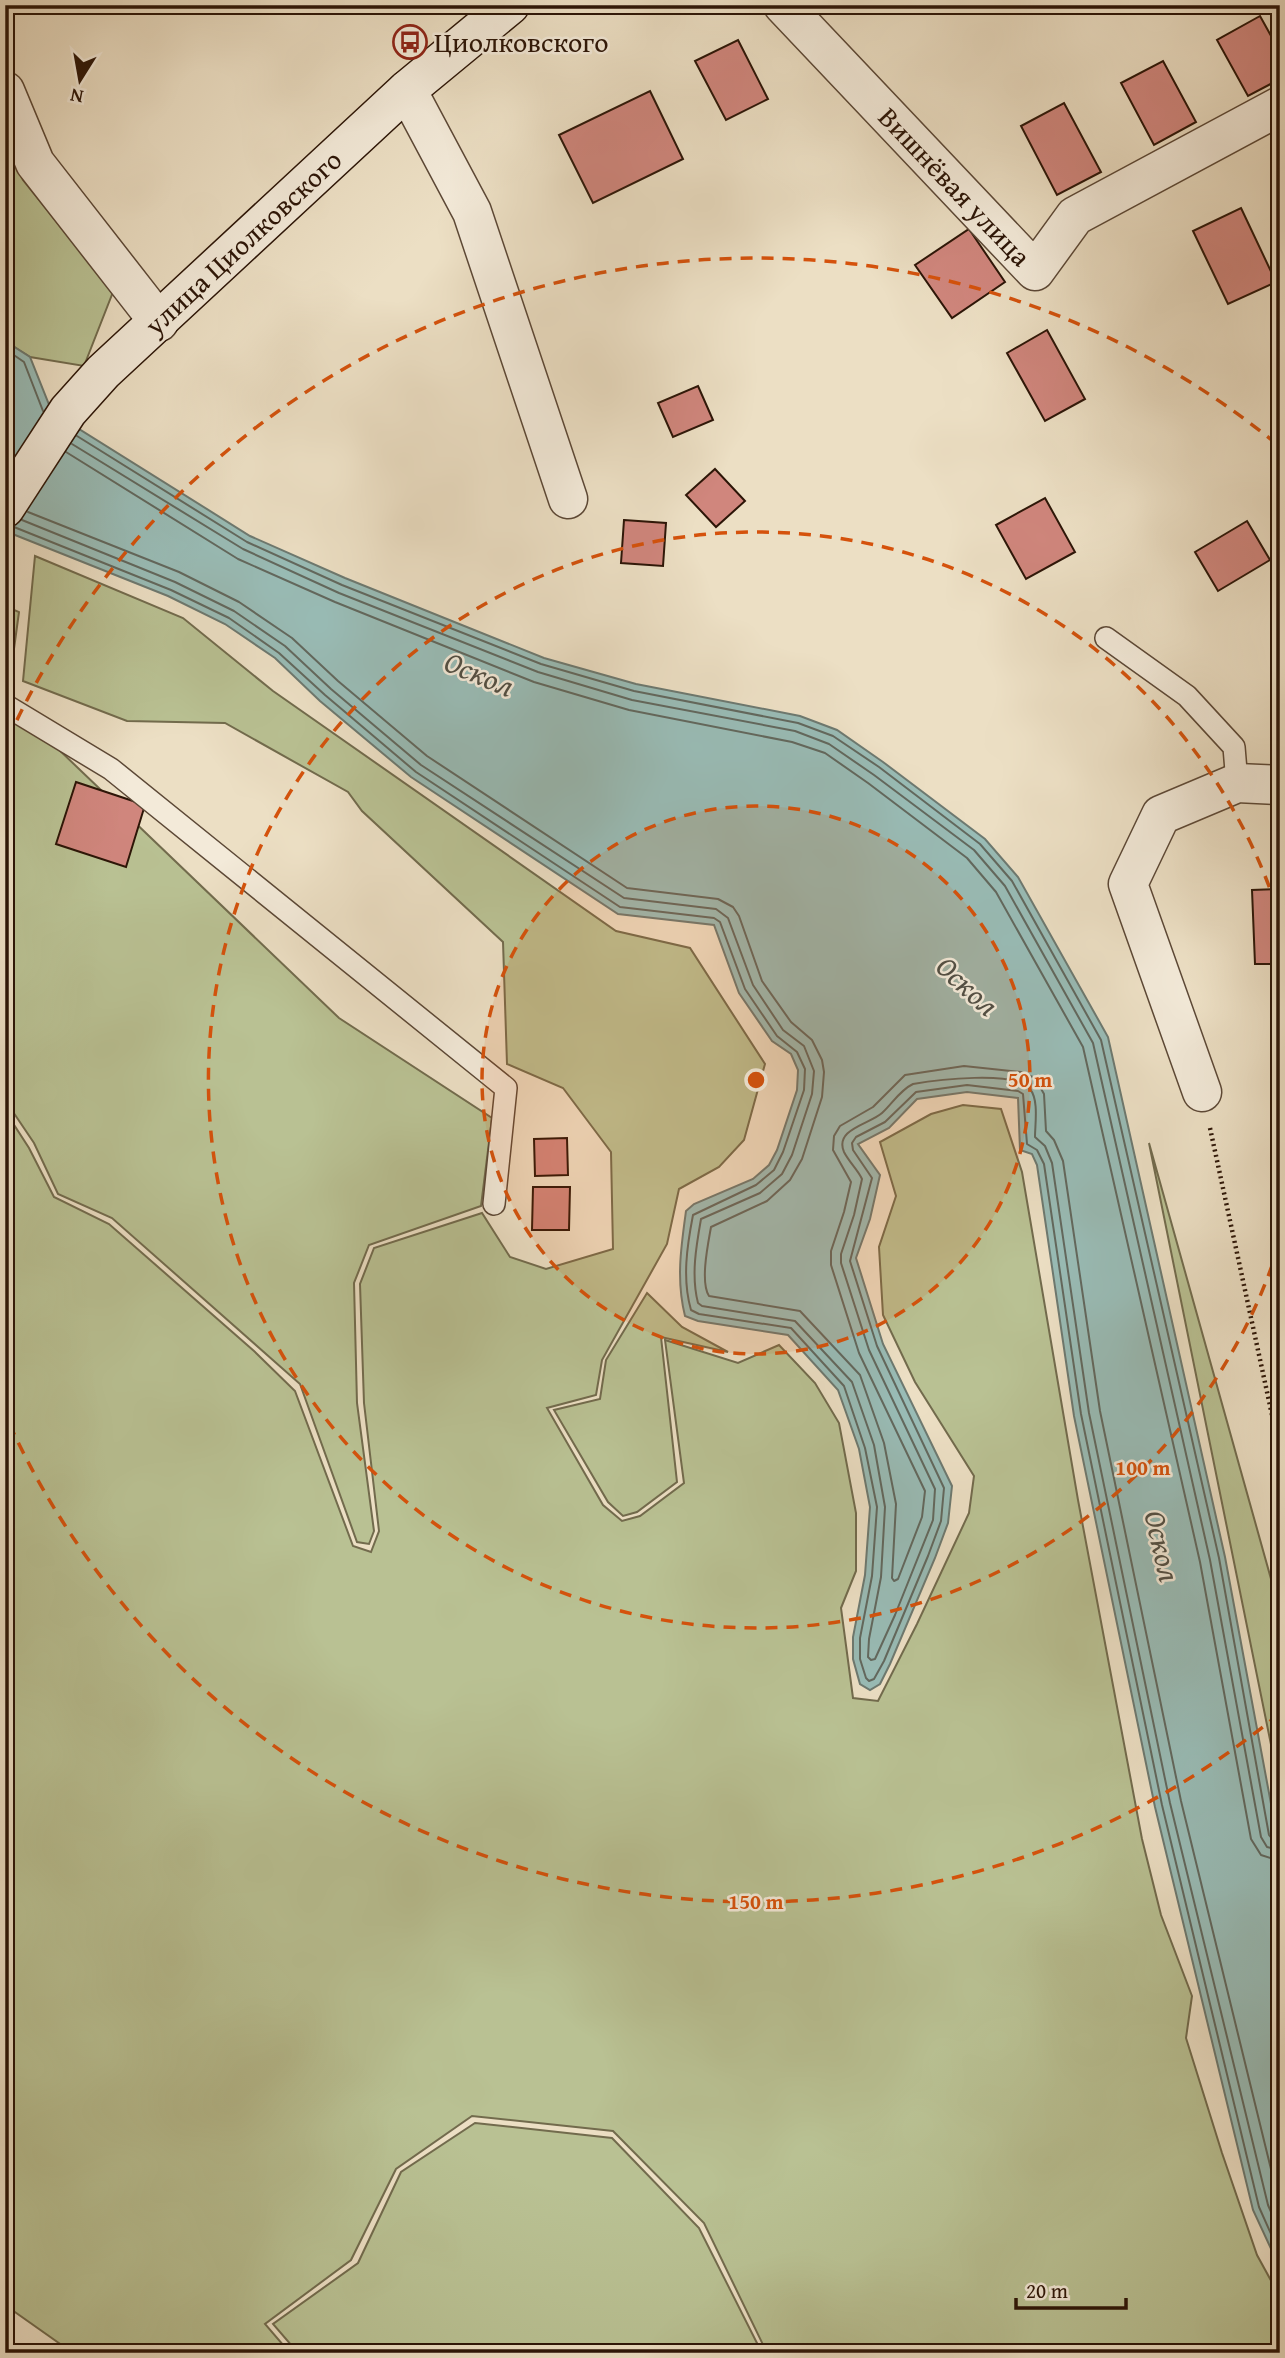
<svg xmlns="http://www.w3.org/2000/svg" width="1285" height="2358" viewBox="0 0 1285 2358" font-family="'Gentium Book Plus',serif">
  <style>
    .green { fill: #b9c193; stroke: #726b4d; stroke-width: 2 }
    .water { fill: #99bcb6; stroke: #6d7970; stroke-width: 2 }
    .lines { fill: none; stroke-linecap: round; stroke-linejoin: round }
    .shore { stroke: #62685e; stroke-width: 2 }
    .building { fill: #d0867d; stroke: #2c1507; stroke-width: 2 }
    .lane-casing { stroke: #5c4836; stroke-width: 24 }
    .street-casing { stroke: #5c4836; stroke-width: 41 }
    .secondary-casing { stroke: #2c1507; stroke-width: 41 }
    .path { stroke: #2c1507; stroke-width: 4.5; stroke-dasharray: 2 3.5; stroke-linecap: butt }
    .lane { stroke: #f3ead9; stroke-width: 21 }
    .street { stroke: #f3ead9; stroke-width: 38 }
    .secondary { stroke: #f3ead9; stroke-width: 38 }
    .ring { fill: none; stroke: #d5520c; stroke-width: 3.5; stroke-dasharray: 12 9 }
    .labels { text-anchor: middle; stroke-width: 5; stroke-linejoin: round; paint-order: stroke }
    .poi-label { font-size: 28px; fill: #2c1507; stroke: #f3ead9; text-anchor: start }
    .street-label { font-size: 28px; fill: #2c1507; stroke: #f3ead9 }
    .water-label { font-size: 30px; font-style: italic; fill: #524f44; stroke: #f3ead9 }
    .centre { fill: #d5520c; stroke: #f3ead9; stroke-width: 3.5 }
    .ring-label { font-size: 21px; text-anchor: middle; font-weight: bold; fill: #d5520c; stroke: #f3ead9; stroke-width: 5; stroke-linejoin: round; paint-order: stroke }
  </style>
  <rect width="100%" height="100%" fill="#ecdfc4"/>
  <filter id="stains"><feTurbulence type="fractalNoise" baseFrequency=".00286" numOctaves="4"/><feColorMatrix values="0 0 0 0 .2 0 0 0 0 .09 0 0 0 0 .02 0 0 0 .5 -.17"/></filter>
  <radialGradient id="worn" r=".72"><stop offset=".6" stop-color="#630" stop-opacity="0"/><stop offset="1" stop-color="#630" stop-opacity=".3"/></radialGradient>
  <g class="green">
    <path d="M5 140 23 180 113 292 84 366 30 357 5 341Z"/>
    <path d="M35 556 183 618 273 691 616 931 690 948 765 1064 744 1140 719 1167 679 1189 667 1244 602 1360 596 1395 547 1408 603 1505 622 1521 640 1516 684 1483 665 1340 738 1363 779 1345 815 1383 839 1423 856 1513V1571L841 1608 853 1698 878 1701 917 1624 969 1513 974 1476 915 1382 883 1315 879 1247 896 1196 880 1142 931 1114 963 1105 1001 1109 1022 1172 1078 1500 1142 1839 1161 1915 1192 1996 1186 2038 1222 2153 1257 2255 1280 2297V2353H767L704 2223 613 2131 472 2116 396 2169 351 2260 265 2324 290 2353H73L5 2305V1522C15 1495 15 1473 5 1446V1111L29 1148 54 1197 109 1224 254 1351 295 1391 353 1546 371 1552 379 1531 364 1403 360 1284 374 1248 482 1213 510 1257 546 1269 613 1249 611 1152 563 1088 507 1064 503 942 362 811 348 792 225 723 127 721 23 681Z"/>
    <path d="M5 606 19 612 7 700 339 1018 492 1118 481 1206 369 1245 354 1283 357 1403 374 1531 369 1544 357 1542 300 1384 112 1218 58 1194 34 1143 5 1100Z"/>
    <path d="M1149 1143 1280 1611V1789Z"/>
    <path d="M647 1293 682 1327 728 1352 661 1337 677 1482 637 1512 623 1516 608 1502 554 1410 600 1399 606 1360Z"/>
    <path d="M475 2123 612 2138 699 2228 762 2353H298L273 2324 358 2263 401 2172Z"/>
  </g>
  <path class="water" d="M5 341 30 357 52 412 250 536 345 578 544 658 636 684 800 716 837 730 883 762 985 839 1018 877 1108 1037 1225 1557 1280 1852V2268L1253 2210 1155 1807 1074 1416 1037 1165 1032 1154 1020 1150 1018 1098 967 1092 917 1099 889 1128 858 1144 880 1175 870 1219 856 1258 883 1344 952 1486 948 1523 935 1558 890 1664 880 1684 870 1690 860 1684 853 1659V1637L865 1575 870 1507 859 1449 838 1390 788 1335 698 1321 685 1316C676 1280 681 1247 686 1211L694 1204 753 1179 769 1165 777 1150 797 1090 798 1070 791 1054 772 1041 739 993 714 925 618 914 411 777 320 701 275 658 225 624 168 596 5 531Z"/>
  <g class="lines">
    <g class="shore">
      <path d="M5 349 24 362 43 411"/>
      <path d="M77 436 247 542 342 585 541 664 634 691 798 723 833 736 879 767 980 844 1012 881 1101 1040 1219 1558 1269 1835 1273 1840 1280 1841"/>
      <path d="M72 444 243 549 339 593 538 672 632 700 795 731 829 744 874 775 974 850 1005 886 1093 1043 1210 1560 1261 1837 1267 1847 1280 1850"/>
      <path d="M66 452 238 559 335 602 534 682 629 710 792 742 825 753 868 783 967 858 996 892 1083 1047 1200 1562 1251 1839 1261 1855 1280 1861"/>
      <path d="M28 512 179 572 239 602 292 638 338 681 427 756 627 888 718 899 733 907 739 916 762 981 791 1022 812 1040 822 1060 824 1072 822 1097 802 1159 790 1180 767 1201 711 1227C708 1244 700 1282 709 1296L800 1311 860 1375 884 1443 896 1504 892 1578 894 1581 898 1579 922 1517 925 1491 859 1353 831 1265V1251L844 1212 851 1182 833 1150 834 1136 840 1126 873 1107 905 1075 964 1066 1021 1072 1035 1078 1044 1094 1046 1131 1054 1140 1063 1161 1100 1411 1181 1801 1280 2206"/>
      <path d="M22 520 175 582 234 611 285 646 331 689 421 765 624 898 716 909 728 918 753 985 783 1030 804 1046 814 1071 812 1094 792 1155 782 1174 760 1193 701 1219C696 1247 691 1276 698 1303L702 1306 795 1321 852 1382 874 1445 885 1507 881 1577 869 1639 868 1657 871 1660 875 1659 895 1615 933 1520 935 1489 869 1350 841 1263V1254L854 1215 862 1179C858 1170 849 1162 844 1152 834 1129 870 1124 882 1113 892 1104 900 1090 913 1084 935 1080 1016 1070 1030 1089 1039 1100 1035 1124 1035 1137L1045 1146 1052 1163 1089 1413 1170 1803 1268 2205 1280 2233"/>
      <path d="M14 527 171 590 229 618 279 653 325 695 416 772 620 907 714 918 720 922 745 989 777 1036 797 1052 805 1069 804 1090 783 1152 774 1170 756 1185 693 1215C687 1246 682 1279 691 1310L699 1314 791 1328 844 1386 865 1448 877 1507 872 1576 860 1638V1659L866 1678 869 1681 874 1679 884 1661 928 1556 941 1521 944 1488 877 1346 850 1261 872 1178 853 1150 852 1143 856 1137 885 1122 916 1092 967 1085 1018 1091 1023 1094 1027 1144 1037 1150 1044 1164 1081 1414 1162 1805 1259 2207 1280 2254"/>
    </g>
  </g>
  <g class="building">
    <path d="M1260 16 1280 52V79L1248 96 1217 40Z"/>
    <path d="M738 40 768 99 726 120 695 61Z"/>
    <path d="M1163 61 1196 122 1154 145 1121 83Z"/>
    <path d="M650 91 683 159 593 203 559 135Z"/>
    <path d="M1064 103 1101 172 1057 195 1021 126Z"/>
    <path d="M1241 208 1276 282 1228 304 1193 231Z"/>
    <path d="M969 229 1005 282 952 318 915 265Z"/>
    <path d="M1047 330 1085 399 1045 421 1007 353Z"/>
    <path d="M698 386 713 420 673 437 658 403Z"/>
    <path d="M715 469 745 501 716 527 686 495Z"/>
    <path d="M1045 498 1075 552 1026 579 996 525Z"/>
    <path d="M624 520 666 523 663 566 621 563Z"/>
    <path d="M1247 521 1270 560 1218 591 1195 552Z"/>
    <path d="M76 782 145 805 126 867 56 844Z"/>
    <path d="M1280 889V964H1255L1252 890Z"/>
    <path d="M567 1138 568 1175 535 1176 534 1139Z"/>
    <path d="M533 1187H570L569 1230H532Z"/>
  </g>
  <g class="lines">
    <g class="lane-casing">
      <g id="lane">
        <path d="M1106 638 1187 696 1234 747 1237 783"/>
        <path d="M5 705 111 769 506 1088 494 1204"/>
      </g>
    </g>
    <g class="street-casing">
      <g id="street">
        <path id="s1" d="M783 5 1035 271 1075 216 1280 106"/>
        <path d="M407 90 472 212 568 499"/>
        <path d="M5 91 35 163 159 322"/>
        <path d="M1202 1092 1128 884 1161 815 1237 783 1280 785"/>
      </g>
    </g>
    <g class="secondary-casing">
      <g id="secondary">
        <path id="s2" d="M5 508 68 411 103 372 407 90 510 5"/>
      </g>
    </g>
    <path class="path" d="M1210 1128 1280 1452"/>
    <use href="#lane" class="lane"/>
    <use href="#street" class="street"/>
    <use href="#secondary" class="secondary"/>
  </g>
  <circle cx="756" cy="1080" r="274" fill="#d5520c" fill-opacity=".12"/>
  <g class="ring">
    <circle cx="756" cy="1080" r="274"/>
    <path d="M1279 1245A548 548 0 1 1 1279 915"/>
    <path d="M1279 1714A822 822 0 0 1 8 1421M8 739A822 822 0 0 1 1279 446"/>
  </g>
  <defs>
    <g id="bus-ring" transform="scale(1.75)"><circle r="9.5" fill="#f3ead9" stroke="#8f2418" stroke-width="1.5"/><path d="M-5-6H5V4H4V6H2V4H-2V6H-4V4H-5ZM-3.5-4V0h7V-4ZM-3.5 1.2v1.5H-2V1.2ZM2 1.2v1.5H3.5V1.2Z" fill="#8f2418"/></g>
  </defs>
  <g fill-rule="evenodd">
    <use href="#bus-ring" x="410" y="42"/>
  </g>
  <g class="labels">
    <g class="poi-label">
      <text x="434" y="52">Циолковского</text>
    </g>
    <g class="street-label">
      <text dy="10" stroke="none"><textPath href="#s1" startOffset="250">Вишнёвая улица</textPath></text>
      <text dy="10" stroke="none"><textPath href="#s2" startOffset="359">улица Циолковского</textPath></text>
    </g>
    <g class="water-label">
      <text transform="translate(479 674) rotate(23)" y="10">Оскол</text>
      <text transform="translate(967 986) rotate(43)" y="10">Оскол</text>
      <text transform="translate(1162 1546) rotate(77)" y="10">Оскол</text>
    </g>
  </g>
  <circle cx="756" cy="1080" r="10" class="centre"/>
  <g class="ring-label">
    <text x="1030" y="1087">50 m</text>
    <text x="1143" y="1475">100 m</text>
    <text x="756" y="1909">150 m</text>
  </g>
  <rect width="1285" height="2358" fill="none" stroke="#ecdfc4" stroke-width="28"/>
  <rect x="7" y="7" width="1271" height="2344" fill="none" stroke="#2c1507" stroke-width="3.5"/>
  <rect x="14" y="14" width="1257" height="2330" fill="none" stroke="#2c1507" stroke-width="2"/>
  <g transform="translate(80 80) rotate(191)" stroke="#f3ead9" stroke-width="5" paint-order="stroke">
  <path d="M0-5L12 26L0 18L-12 26Z" fill="#2c1507"/>
  <text y="-10" font-size="19" font-weight="bold" text-anchor="middle" fill="#2c1507">N</text>
  </g>
  <path d="M1016 2298v10h110v-10" fill="none" stroke="#2c1507" stroke-width="3.5"/>
  <text x="1026" y="2298" font-size="21" fill="#2c1507" stroke="#f3ead9" stroke-width="5" paint-order="stroke">20 m</text>
  <rect width="100%" height="100%" filter="url(#stains)"/>
  <rect width="100%" height="100%" fill="url(#worn)"/>
</svg>
